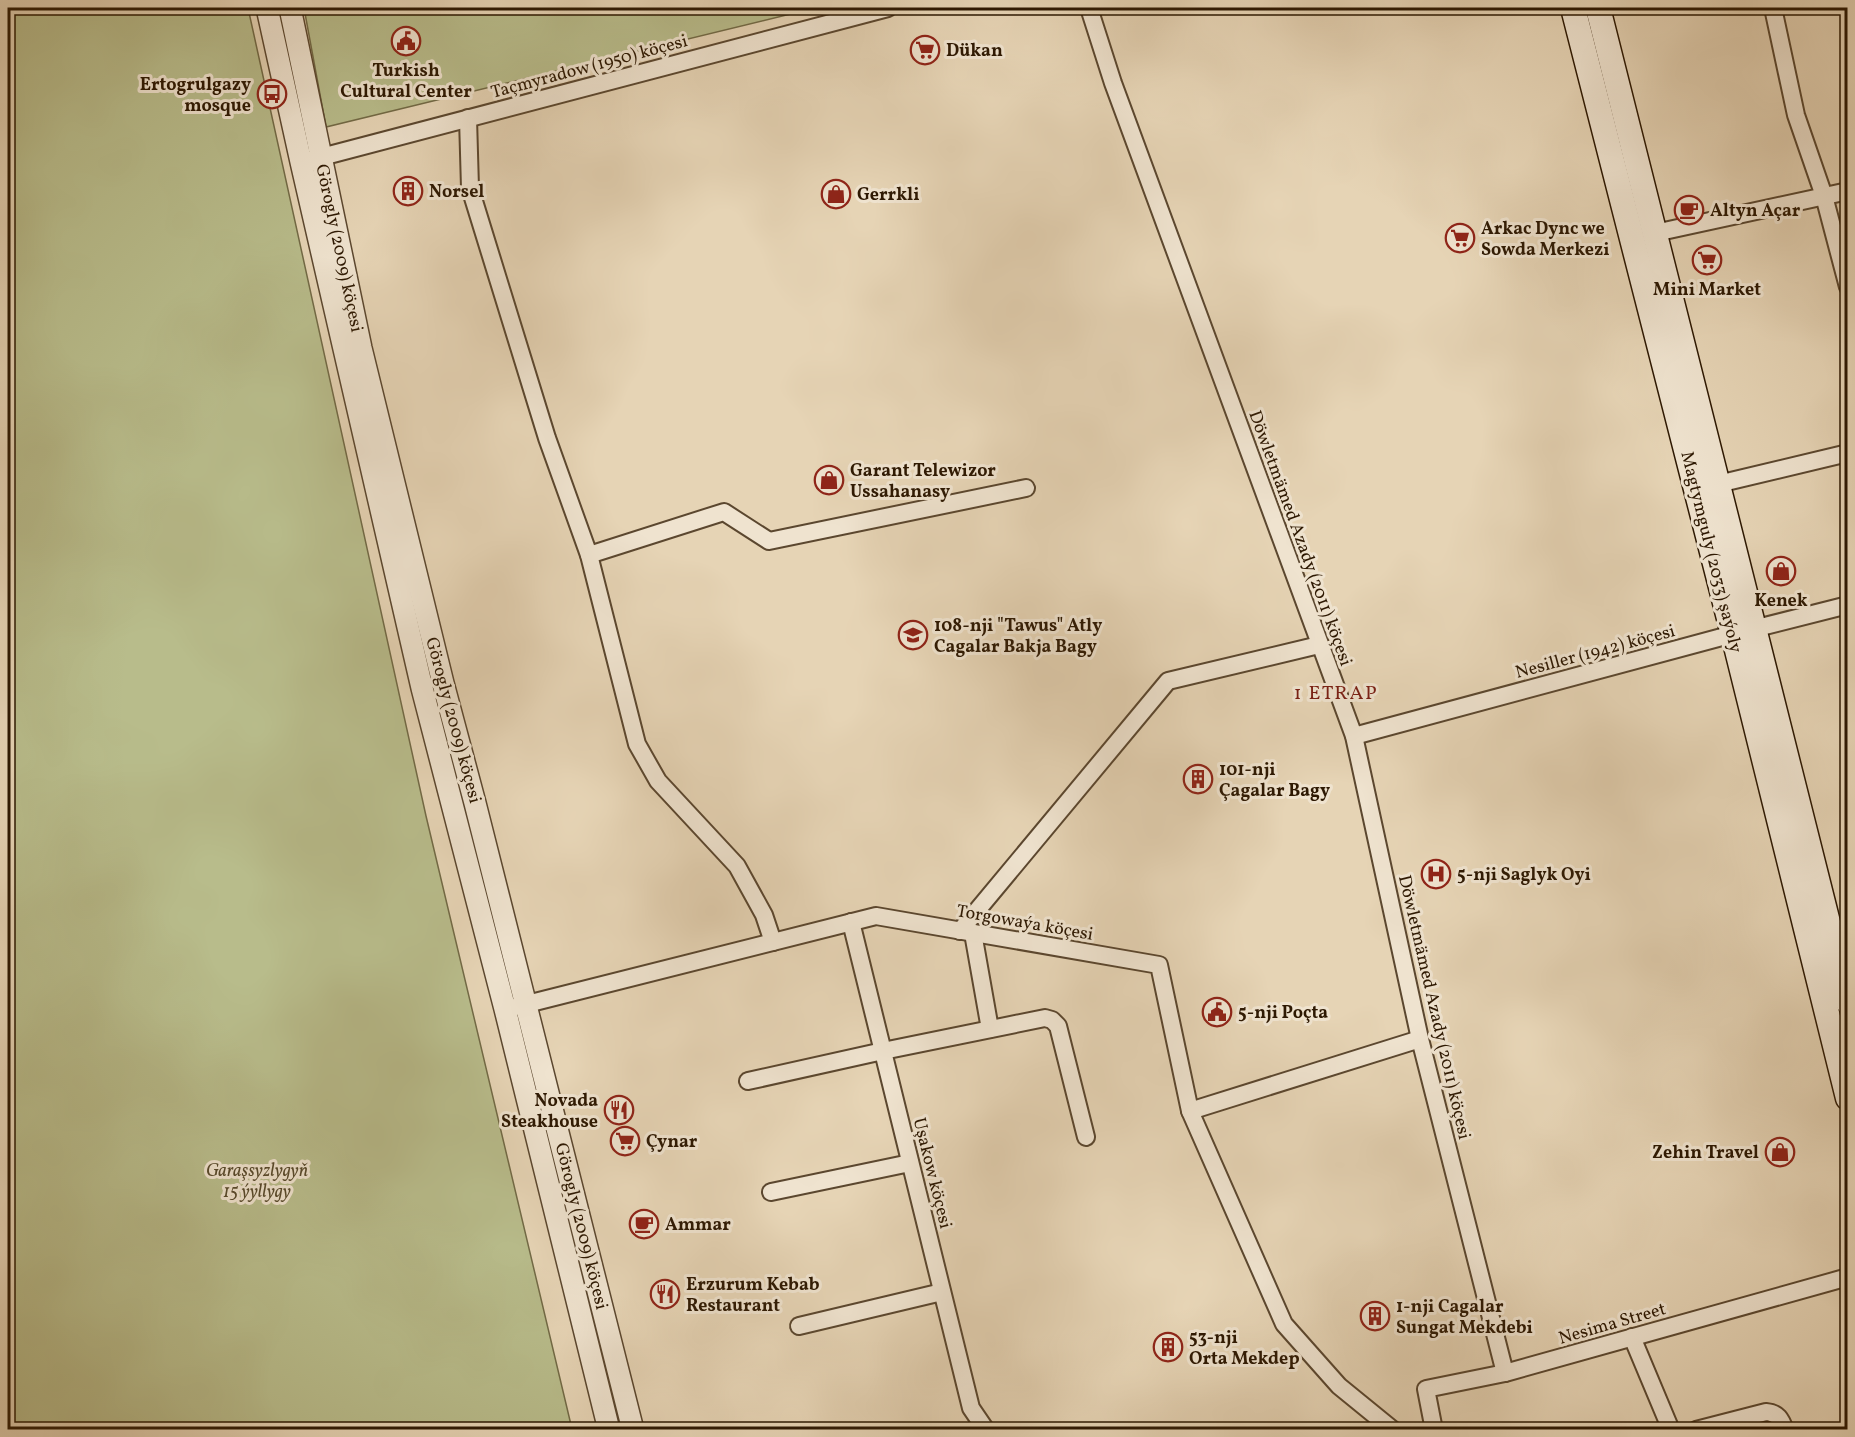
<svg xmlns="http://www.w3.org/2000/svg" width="1855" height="1437" viewBox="0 0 1855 1437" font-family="Vollkorn,serif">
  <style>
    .green { fill: #b8bc8b; stroke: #726a46; stroke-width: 1.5 }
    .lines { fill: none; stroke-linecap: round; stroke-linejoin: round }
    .minor-casing { stroke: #5b472f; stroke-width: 20 }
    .tertiary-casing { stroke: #5b472f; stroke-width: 24 }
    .secondary-casing { stroke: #2d1802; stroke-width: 27 }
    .minor { stroke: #efe3cf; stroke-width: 16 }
    .tertiary { stroke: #efe3cf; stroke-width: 21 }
    .secondary { stroke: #efe3cf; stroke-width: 24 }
    .labels { text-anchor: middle; stroke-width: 6; stroke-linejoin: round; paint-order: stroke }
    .poi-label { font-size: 18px; font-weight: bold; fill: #2d1802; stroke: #efe3cf; text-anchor: start }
    .street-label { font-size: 18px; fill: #2d1802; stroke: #efe3cf }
    .park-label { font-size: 18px; font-style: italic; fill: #57492b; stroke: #efe3cf }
    .neighbourhood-label { font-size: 20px; letter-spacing: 1.5px; fill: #7a1f14; stroke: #efe3cf }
  </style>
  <rect width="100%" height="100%" fill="#e6d4b5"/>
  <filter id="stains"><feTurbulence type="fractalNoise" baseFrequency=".00333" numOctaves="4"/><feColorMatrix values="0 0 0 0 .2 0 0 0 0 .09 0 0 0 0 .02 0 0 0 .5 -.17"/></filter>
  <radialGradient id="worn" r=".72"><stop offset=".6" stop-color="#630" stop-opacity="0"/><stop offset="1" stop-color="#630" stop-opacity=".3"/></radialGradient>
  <g class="green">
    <path d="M8 8H248L426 816 572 1429H8Z"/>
    <path d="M304 8H815L326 127Z"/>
  </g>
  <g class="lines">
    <g class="minor-casing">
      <g id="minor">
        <path d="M1089 8 1113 83 1354 736 1420 1039 1505 1373"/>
        <path d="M1773 8 1796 115 1824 196 1848 287"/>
        <path d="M468 118 470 188 547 438 589 555 637 744 658 781 737 866 764 915 773 942"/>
        <path d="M310 160 888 8"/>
        <path d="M1655 233 1848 191"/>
        <path d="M1718 484 1848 453"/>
        <path d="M589 555 724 512 769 541 1026 488"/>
        <path d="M1354 736 1733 634 1848 605"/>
        <path d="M851 922 971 1408 986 1430"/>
        <path d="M960 931 1168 681 1319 645"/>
        <path d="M973 933 990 1029"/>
        <path d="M515 1007 876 916 1159 965 1190 1111 1420 1039"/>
        <path d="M748 1081 883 1051 1045 1018 1052 1020 1058 1026 1086 1137"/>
        <path d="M1190 1111 1284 1324 1339 1386 1393 1430"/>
        <path d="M771 1192 910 1163"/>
        <path d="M799 1326 942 1292"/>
        <path d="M1632 1337 1671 1430"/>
        <path d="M1434 1430 1426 1389 1505 1373 1848 1277"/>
        <path d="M1696 1430 1766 1412C1778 1413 1781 1419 1785 1430"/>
      </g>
    </g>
    <g class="tertiary-casing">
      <g id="tertiary">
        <path d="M267 8 301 162 422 688 505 1009 609 1430"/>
        <path d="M290 8 361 348 443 683 475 803 633 1430"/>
      </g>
    </g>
    <g class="secondary-casing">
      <g id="secondary">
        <path d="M1573 8 1733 634 1848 1098"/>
        <path d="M1598 8 1848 1002"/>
      </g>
    </g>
    <use href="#minor" class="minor"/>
    <use href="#tertiary" class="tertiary"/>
    <use href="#secondary" class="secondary"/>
  </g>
  <defs>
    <g id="civic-ring" transform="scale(1.5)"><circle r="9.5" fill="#efe3cf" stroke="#8f2418" stroke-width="1.5"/><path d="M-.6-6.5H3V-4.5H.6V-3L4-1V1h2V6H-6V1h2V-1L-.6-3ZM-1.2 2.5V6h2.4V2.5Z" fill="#8f2418"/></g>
    <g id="supermarket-ring" transform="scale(1.5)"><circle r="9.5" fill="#efe3cf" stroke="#8f2418" stroke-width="1.5"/><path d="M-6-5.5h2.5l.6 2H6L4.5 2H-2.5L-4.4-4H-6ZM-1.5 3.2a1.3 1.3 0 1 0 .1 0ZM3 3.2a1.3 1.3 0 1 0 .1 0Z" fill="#8f2418"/></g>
    <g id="bus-ring" transform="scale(1.5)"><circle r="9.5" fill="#efe3cf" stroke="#8f2418" stroke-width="1.5"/><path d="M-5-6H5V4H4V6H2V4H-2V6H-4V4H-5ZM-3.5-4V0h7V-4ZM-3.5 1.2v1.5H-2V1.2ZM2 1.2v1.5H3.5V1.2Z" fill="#8f2418"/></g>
    <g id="building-ring" transform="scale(1.5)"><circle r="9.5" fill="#efe3cf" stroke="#8f2418" stroke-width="1.5"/><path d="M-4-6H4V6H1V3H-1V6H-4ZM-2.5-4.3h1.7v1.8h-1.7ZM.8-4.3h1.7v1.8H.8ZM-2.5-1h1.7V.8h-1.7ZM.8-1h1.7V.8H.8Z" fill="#8f2418"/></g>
    <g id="shop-ring" transform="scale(1.5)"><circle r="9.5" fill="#efe3cf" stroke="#8f2418" stroke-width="1.5"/><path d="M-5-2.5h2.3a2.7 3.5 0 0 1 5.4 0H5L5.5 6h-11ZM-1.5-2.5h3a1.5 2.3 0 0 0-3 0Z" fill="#8f2418"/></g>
    <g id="cafe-ring" transform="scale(1.5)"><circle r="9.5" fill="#efe3cf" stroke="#8f2418" stroke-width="1.5"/><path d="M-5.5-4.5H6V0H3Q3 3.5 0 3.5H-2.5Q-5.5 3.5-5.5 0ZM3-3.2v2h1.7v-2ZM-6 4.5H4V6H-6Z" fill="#8f2418"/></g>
    <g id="school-ring" transform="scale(1.5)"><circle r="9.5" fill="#efe3cf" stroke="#8f2418" stroke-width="1.5"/><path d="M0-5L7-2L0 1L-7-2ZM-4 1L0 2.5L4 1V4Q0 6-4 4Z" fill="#8f2418"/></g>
    <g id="hospital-ring" transform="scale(1.5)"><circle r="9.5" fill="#efe3cf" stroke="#8f2418" stroke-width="1.5"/><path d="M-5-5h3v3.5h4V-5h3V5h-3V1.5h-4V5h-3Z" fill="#8f2418"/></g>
    <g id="restaurant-ring" transform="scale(1.5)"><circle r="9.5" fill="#efe3cf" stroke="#8f2418" stroke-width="1.5"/><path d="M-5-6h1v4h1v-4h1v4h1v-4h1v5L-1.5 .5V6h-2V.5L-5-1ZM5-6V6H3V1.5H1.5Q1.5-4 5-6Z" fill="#8f2418"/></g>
  </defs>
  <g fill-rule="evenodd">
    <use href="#civic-ring" x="406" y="41"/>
    <use href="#supermarket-ring" x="925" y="50"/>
    <use href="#bus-ring" x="272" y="94"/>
    <use href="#building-ring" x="408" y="191"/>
    <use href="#shop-ring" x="836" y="194"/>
    <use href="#cafe-ring" x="1689" y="210"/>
    <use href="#supermarket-ring" x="1460" y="238"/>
    <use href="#supermarket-ring" x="1707" y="260"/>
    <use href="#shop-ring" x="829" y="480"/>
    <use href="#shop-ring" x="1781" y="571"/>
    <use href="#school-ring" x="913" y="635"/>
    <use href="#building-ring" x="1198" y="779"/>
    <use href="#hospital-ring" x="1436" y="874"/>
    <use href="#civic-ring" x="1217" y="1012"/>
    <use href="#restaurant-ring" x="619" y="1110"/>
    <use href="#supermarket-ring" x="625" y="1141"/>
    <use href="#shop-ring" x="1780" y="1152"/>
    <use href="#cafe-ring" x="644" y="1224"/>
    <use href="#restaurant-ring" x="665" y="1294"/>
    <use href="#building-ring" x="1375" y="1316"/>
    <use href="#building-ring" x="1168" y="1347"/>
  </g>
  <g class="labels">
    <g class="poi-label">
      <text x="946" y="56">Dükan</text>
      <text x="406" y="76" text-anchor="middle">Turkish<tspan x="406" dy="21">Cultural Center</tspan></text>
      <text x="251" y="90" text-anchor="end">Ertogrulgazy<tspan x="251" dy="21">mosque</tspan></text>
      <text x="429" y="197">Norsel</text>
      <text x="857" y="200">Gerrkli</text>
      <text x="1710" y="216">Altyn Açar</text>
      <text x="1481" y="234">Arkac Dync we<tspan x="1481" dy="21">Sowda Merkezi</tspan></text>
      <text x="1707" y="295" text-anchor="middle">Mini Market</text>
      <text x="850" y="476">Garant Telewizor<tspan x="850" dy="21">Ussahanasy</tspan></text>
      <text x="1781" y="606" text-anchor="middle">Kenek</text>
      <text x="934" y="631">108-nji "Tawus" Atly<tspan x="934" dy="21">Cagalar Bakja Bagy</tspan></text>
      <text x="1219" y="775">101-nji<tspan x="1219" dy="21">Çagalar Bagy</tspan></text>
      <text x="1457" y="880">5-nji Saglyk Oyi</text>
      <text x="1238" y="1018">5-nji Poçta</text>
      <text x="598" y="1106" text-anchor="end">Novada<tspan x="598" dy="21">Steakhouse</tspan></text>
      <text x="646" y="1147">Çynar</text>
      <text x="1759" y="1158" text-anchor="end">Zehin Travel</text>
      <text x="665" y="1230">Ammar</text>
      <text x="686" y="1290">Erzurum Kebab<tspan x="686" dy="21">Restaurant</tspan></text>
      <text x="1396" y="1312">1-nji Cagalar<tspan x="1396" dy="21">Sungat Mekdebi</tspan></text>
      <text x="1189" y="1343">53-nji<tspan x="1189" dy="21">Orta Mekdep</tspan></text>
    </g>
    <g class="street-label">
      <text transform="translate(589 66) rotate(-15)" y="6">Taçmyradow (1950) köçesi</text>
      <text transform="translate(340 248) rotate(78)" y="6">Görogly (2009) köçesi</text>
      <text transform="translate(1301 538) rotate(70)" y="6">Döwletmämed Azady (2011) köçesi</text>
      <text transform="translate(1712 552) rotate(76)" y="6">Magtymguly (2033) şaýoly</text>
      <text transform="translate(1595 651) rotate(-15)" y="6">Nesiller (1942) köçesi</text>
      <text transform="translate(454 720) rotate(75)" y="6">Görogly (2009) köçesi</text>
      <text transform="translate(1025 922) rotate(10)" y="6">Torgowaýa köçesi</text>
      <text transform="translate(1435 1007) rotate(77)" y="6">Döwletmämed Azady (2011) köçesi</text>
      <text transform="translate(933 1173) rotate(76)" y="6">Uşakow köçesi</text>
      <text transform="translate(582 1226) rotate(76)" y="6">Görogly (2009) köçesi</text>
      <text transform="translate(1612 1323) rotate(-16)" y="6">Nesima Street</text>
    </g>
    <g class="park-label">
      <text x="257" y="1176">Garaşsyzlygyň<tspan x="257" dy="21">15 ýyllygy</tspan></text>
    </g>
    <g class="neighbourhood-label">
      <text x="1336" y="699">1 ETRAP</text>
    </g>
  </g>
  <rect width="1855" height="1437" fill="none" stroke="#e6d4b5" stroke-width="30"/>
  <rect x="9" y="9" width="1837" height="1419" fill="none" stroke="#2d1802" stroke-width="3"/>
  <rect x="15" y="15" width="1825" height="1407" fill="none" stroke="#2d1802" stroke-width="1.5"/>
  <rect width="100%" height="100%" filter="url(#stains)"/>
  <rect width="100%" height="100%" fill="url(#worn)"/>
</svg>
